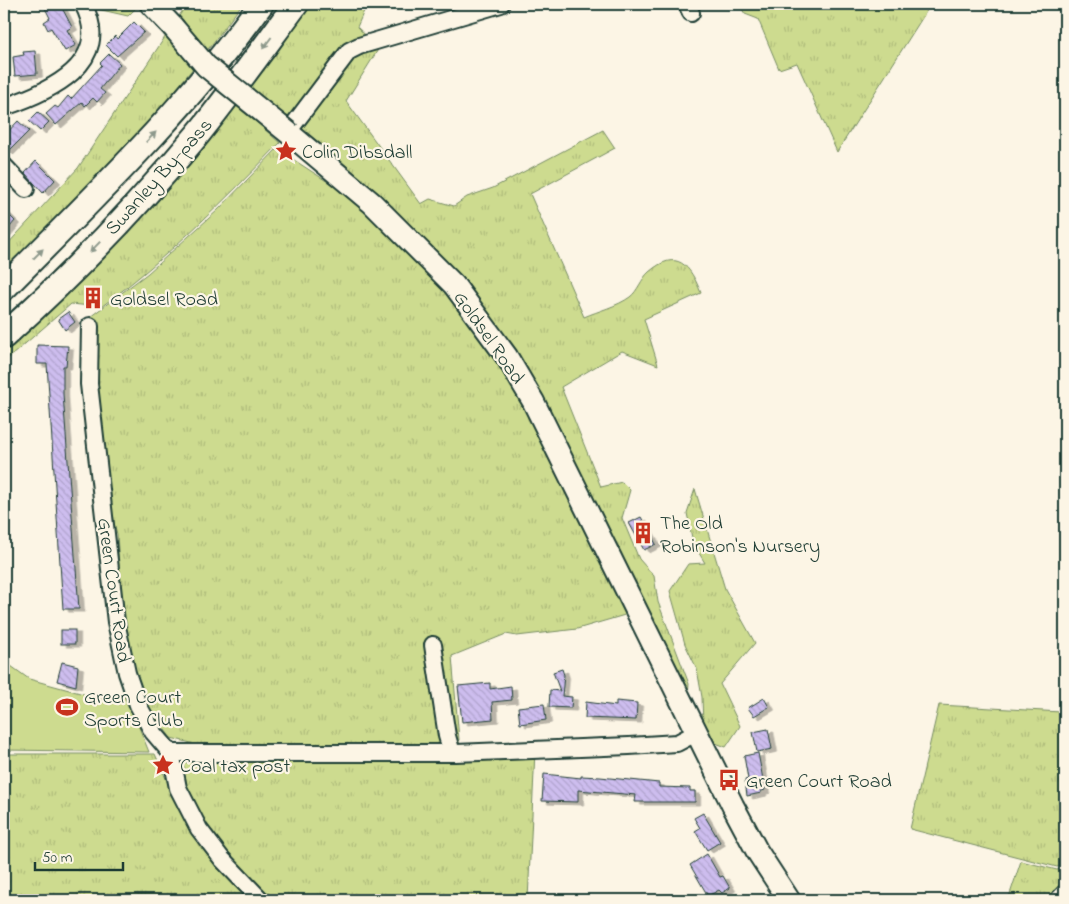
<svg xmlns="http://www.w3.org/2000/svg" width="1069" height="904" viewBox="0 0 1069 904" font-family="'Indie Flower',sans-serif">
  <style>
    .grass { fill: url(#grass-tufts); stroke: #768c62 }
    .pitch { fill: #cddb8f; stroke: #768c62 }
    .building { fill: url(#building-back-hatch); stroke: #1f3d34; filter: url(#shadow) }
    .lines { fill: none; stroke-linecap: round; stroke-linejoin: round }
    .minor-casing { stroke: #1f3d34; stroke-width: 20 }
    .major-casing { stroke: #1f3d34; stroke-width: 25 }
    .highway-casing { stroke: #1f3d34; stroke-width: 28 }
    .minor { stroke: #fcf5e5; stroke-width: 16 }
    .major { stroke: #fcf5e5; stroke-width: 21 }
    .highway { stroke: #fcf5e5; stroke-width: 24 }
    .major-bridge-casing { stroke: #1f3d34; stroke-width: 25; stroke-linecap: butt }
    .major-bridge { stroke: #fcf5e5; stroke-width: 21 }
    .oneway { fill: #8e998c }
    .labels { text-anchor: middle; stroke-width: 4.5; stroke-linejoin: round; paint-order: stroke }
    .poi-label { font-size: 20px; fill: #1f3d34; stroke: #fcf5e5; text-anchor: start }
    .street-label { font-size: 20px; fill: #1f3d34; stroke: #fcf5e5 }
  </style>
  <defs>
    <pattern id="grass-tufts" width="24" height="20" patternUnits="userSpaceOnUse" patternTransform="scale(1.25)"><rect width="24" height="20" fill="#cddb8f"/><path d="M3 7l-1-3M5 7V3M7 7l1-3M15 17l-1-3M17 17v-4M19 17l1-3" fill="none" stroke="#b0bd7c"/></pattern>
    <pattern id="building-back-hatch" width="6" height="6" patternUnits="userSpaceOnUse" patternTransform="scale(1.25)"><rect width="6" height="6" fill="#cdbdee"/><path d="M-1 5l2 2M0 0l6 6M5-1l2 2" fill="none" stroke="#b0a3cd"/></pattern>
    <filter id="shadow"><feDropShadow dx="5.5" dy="3" stdDeviation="0" flood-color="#0004"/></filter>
  </defs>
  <rect width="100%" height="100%" fill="#fcf5e5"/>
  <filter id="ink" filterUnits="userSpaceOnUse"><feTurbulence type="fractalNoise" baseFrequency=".02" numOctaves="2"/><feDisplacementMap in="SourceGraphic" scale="10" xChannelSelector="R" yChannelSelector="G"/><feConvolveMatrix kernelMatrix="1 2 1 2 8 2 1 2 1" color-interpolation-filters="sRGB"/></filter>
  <g filter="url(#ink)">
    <g class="grass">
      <path d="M91 4H137L139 5 128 16 93 8Z"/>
      <path d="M187 4H242C172 101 90 190 4 274V248L78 168Z"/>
      <path d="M298 4H367L357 27 379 48 346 101 421 204 430 199 454 206 467 197 493 188 603 130 615 148 530 194 584 317C598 311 618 306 630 297 638 291 641 279 649 272 677 248 690 265 701 293L644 319 658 365 622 351 561 387 601 487 622 482 630 490 622 518 639 559 654 576 658 602 689 684 688 694 533 401 379 198C338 153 288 117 237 84Z"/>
      <path d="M739 4H931L837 152 797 63 779 69 758 19 745 14Z"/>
      <path d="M226 95 280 143C223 202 167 258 101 307L71 304 4 362V336Z"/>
      <path d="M277 149 331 184 371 204 506 358 635 612 577 629 517 636 506 634 452 656 460 752H228L171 738 144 702 123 631 117 534 100 472 90 384V317L148 273 218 210Z"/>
      <path d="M695 489 725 589 755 643 720 684 740 726 726 747 713 742 703 725 702 697 697 669 685 644 670 591 688 564 705 563 693 543 687 513Z"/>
      <path d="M1063 671H1065V865L1057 867 910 829 939 705 1061 712Z"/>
      <path d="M535 751 528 900H264L223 858 177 774 190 754Z"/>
      <path d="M4 754H155L172 792 258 900H4Z"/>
      <path d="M1021 861 1057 870 1065 868V888L1049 900H1008Z"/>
    </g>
    <path class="pitch" d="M4 661 29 679 102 699 126 695 149 752 4 750Z"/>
    <g class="building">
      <path d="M43 4H60L72 27 67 30 76 45 65 51 51 28 48 30 44 22 50 18Z"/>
      <path d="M134 22 144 32 117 56 106 45 115 36 117 39Z"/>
      <path d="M35 51 37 74 15 76 13 57 24 55 23 52Z"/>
      <path d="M109 54 120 64 100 89 105 93 97 102 93 98 85 106 82 102 56 125 46 114 55 106 58 108 68 96 71 99 102 65 100 63Z"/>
      <path d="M38 112 49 122 40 131 29 121Z"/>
      <path d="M18 121 29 131 8 152 4 148V136Z"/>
      <path d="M36 161 55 180 43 193 25 173Z"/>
      <path d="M4 210 15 221 4 234Z"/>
      <path d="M68 312 75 322 65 330 58 319Z"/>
      <path d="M37 345 68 346 66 366H63V394L79 609H63L47 364H37Z"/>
      <path d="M641 517 656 544 644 550 629 523Z"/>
      <rect x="61" y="630" width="14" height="14"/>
      <path d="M62 662 78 666 76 686 57 681Z"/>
      <path d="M562 669 564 675 562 696 572 697 571 708 549 707 550 690 560 691 553 672Z"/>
      <path d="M490 683V689L511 686 512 700 492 702 493 719 462 722 458 686Z"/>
      <path d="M764 698 769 707 754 716 748 708Z"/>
      <path d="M616 701 637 703 636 720 585 718 586 702 616 706Z"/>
      <path d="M544 704 546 720 520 724 518 707Z"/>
      <path d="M768 729 772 749 757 752 753 732Z"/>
      <path d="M758 753 765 790 761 791V793L747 796 745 780 748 779 744 756Z"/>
      <path d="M544 774 581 778V776L600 777 659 783V787L690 788V791H695V802H635L636 795 578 790V802L542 801Z"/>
      <path d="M703 813 720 842 707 850 695 831 700 828 694 818Z"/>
      <path d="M707 854 720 877 723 876 730 888 722 893 719 890 708 896 690 865Z"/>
    </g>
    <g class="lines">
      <g class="minor-casing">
        <g id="minor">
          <path d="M687 4 691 13"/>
          <path d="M4 107C49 92 115 63 83 4"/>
          <path d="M288 132 349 51 359 46 501 4"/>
          <path d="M4 166 26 189"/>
          <path d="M90 326 89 384 116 622 127 673 138 705 153 732 171 753 178 788 199 829 222 859 261 900"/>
          <path d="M433 645 447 736 452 753"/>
          <path d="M171 753H456L629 746 677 743 696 733"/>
          <path d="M1058 900 1065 893"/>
        </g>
      </g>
      <g class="major-casing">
        <g id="major">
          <path d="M151 4 173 27"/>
          <path d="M290 134 372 203 454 285 507 357 533 401 733 806 757 851 789 900"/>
        </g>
      </g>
      <g class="highway-casing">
        <g id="highway">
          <path d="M4 288C94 197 187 108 261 4"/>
          <path d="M4 336C73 274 139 205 198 134 232 92 264 47 296 4"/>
        </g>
      </g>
      <use href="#minor" class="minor"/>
      <use href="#major" class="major"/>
      <use href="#highway" class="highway"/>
      <g class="major-bridge-casing">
        <path id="major-bridge" d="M173 27 206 66 290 134"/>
      </g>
      <use href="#major-bridge" class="major-bridge"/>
    </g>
    <defs><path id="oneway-solid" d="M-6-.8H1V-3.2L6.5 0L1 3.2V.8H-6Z" transform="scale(1.25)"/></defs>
    <g class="oneway">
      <use href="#oneway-solid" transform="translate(267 43) rotate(127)"/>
      <use href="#oneway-solid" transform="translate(151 137) rotate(-46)"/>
      <use href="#oneway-solid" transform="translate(95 247) rotate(134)"/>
      <use href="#oneway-solid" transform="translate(38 254) rotate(-45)"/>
    </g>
  </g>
  <defs>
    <g id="sight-bare" transform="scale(1.725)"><path d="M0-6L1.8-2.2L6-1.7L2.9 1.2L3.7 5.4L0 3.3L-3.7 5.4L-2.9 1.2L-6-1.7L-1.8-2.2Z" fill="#c8321e" stroke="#fcf5e5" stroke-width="2.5" paint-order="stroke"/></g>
    <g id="building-bare" transform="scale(1.725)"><path d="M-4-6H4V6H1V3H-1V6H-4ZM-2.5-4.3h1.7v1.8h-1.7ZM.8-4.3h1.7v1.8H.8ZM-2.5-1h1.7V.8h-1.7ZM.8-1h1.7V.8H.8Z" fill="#c8321e" stroke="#fcf5e5" stroke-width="2.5" paint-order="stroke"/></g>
    <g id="stadium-bare" transform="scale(1.725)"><path d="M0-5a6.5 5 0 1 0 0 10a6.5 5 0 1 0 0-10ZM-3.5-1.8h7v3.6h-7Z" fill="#c8321e" stroke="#fcf5e5" stroke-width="2.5" paint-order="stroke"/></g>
    <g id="bus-bare" transform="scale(1.725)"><path d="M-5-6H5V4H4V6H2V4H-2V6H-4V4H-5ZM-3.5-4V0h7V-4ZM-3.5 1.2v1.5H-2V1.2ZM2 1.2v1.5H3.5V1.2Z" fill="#c8321e" stroke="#fcf5e5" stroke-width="2.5" paint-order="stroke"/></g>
  </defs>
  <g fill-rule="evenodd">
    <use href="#sight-bare" x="286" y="151"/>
    <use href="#building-bare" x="93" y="298"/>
    <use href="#building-bare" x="643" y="533"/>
    <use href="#stadium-bare" x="67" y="707"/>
    <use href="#sight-bare" x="163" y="765"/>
    <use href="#bus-bare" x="729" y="780"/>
  </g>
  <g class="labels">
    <g class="poi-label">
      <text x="302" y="158">Colin Dibsdall</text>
      <text x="110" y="305">Goldsel Road</text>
      <text x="660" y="529">The Old<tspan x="660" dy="23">Robinson's Nursery</tspan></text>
      <text x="84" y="703">Green Court<tspan x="84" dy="23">Sports Club</tspan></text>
      <text x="180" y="772">Coal tax post</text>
      <text x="746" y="787">Green Court Road</text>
    </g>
    <g class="street-label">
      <text transform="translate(158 176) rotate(-48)" y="7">Swanley By-pass</text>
      <text transform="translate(490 337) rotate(55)" y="7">Goldsel Road</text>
      <text transform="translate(115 590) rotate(82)" y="7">Green Court Road</text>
    </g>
  </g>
  <rect width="1069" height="904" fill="none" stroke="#fcf5e5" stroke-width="20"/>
  <rect x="10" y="10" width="1049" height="884" fill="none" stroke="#1f3d34" stroke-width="2" filter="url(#ink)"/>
  <path d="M35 862v8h88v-8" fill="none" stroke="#1f3d34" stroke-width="2.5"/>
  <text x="42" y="862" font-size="15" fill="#1f3d34" stroke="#fcf5e5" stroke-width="4" paint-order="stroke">50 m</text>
</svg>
